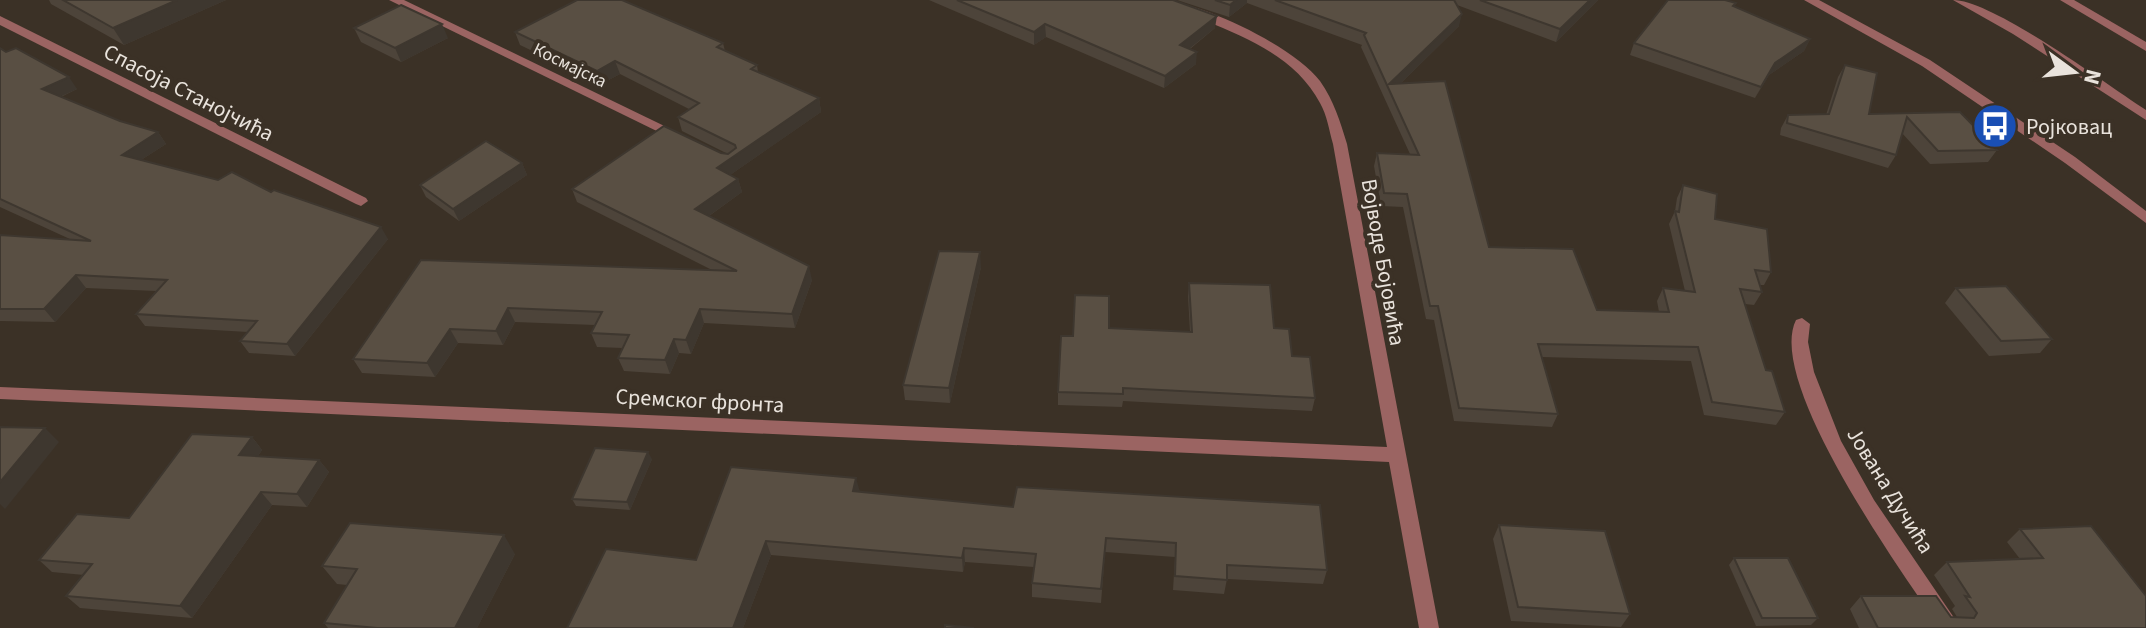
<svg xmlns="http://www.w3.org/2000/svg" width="2146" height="628" viewBox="0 0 2146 628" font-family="'Source Sans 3',sans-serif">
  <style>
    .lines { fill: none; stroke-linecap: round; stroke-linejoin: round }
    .service { fill: #9b6462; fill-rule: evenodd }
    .minor { fill: #9b6462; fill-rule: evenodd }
    .wall { fill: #4d443a }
    .shaded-wall { fill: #3e372f }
    .building { fill: #594f43; stroke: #3e372f; stroke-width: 2 }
    .labels { text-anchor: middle; stroke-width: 8; stroke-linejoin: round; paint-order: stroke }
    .far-street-label { font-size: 18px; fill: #e9e3dc; stroke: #3b3126 }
    .street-label { font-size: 22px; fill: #e9e3dc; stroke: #3b3126 }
    .poi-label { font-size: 22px; fill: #e9e3dc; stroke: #3b3126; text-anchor: start }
  </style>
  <rect width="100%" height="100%" fill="#3b3126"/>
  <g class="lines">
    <path class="service" d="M1953 0C1993 0 2107 85 2146 110V120L2013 34Z"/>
    <g class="minor">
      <path d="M389 0H404L685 136 678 140 673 139Z"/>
      <path d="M1155 0C1199 0 1293 46 1320 81 1334 101 1340 121 1347 144L1439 628H1419L1389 462 0 399V387L1387 447 1333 144C1329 130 1327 115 1320 103 1297 59 1250 39 1206 21 1190 15 1169 11 1155 0Z"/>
      <path d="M1804 0H1819L1930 60 2075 157 2146 211V223L2065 163 1922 66Z"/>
      <path d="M2060 0H2074L2146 42V51Z"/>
      <path d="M0 16 366 198 368 201 361 206 356 204 0 25Z"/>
      <path d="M1802 318 1810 324 1808 342 1814 372 1841 441 1874 500 1961 628H1940C1903 574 1765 382 1796 320Z"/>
    </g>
  </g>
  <g class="wall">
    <path d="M49 0H226L124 45 51 4Z"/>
    <path d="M929 0H1173L1215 28 1190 49 1196 64 1164 88 1046 37 1034 45Z"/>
    <path d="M1177 0H1598L1556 42 1457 5 1459 26 1400 84 1489 247 1597 310 1659 312 1657 301 1663 288 1685 291 1669 224 1675 211 1677 198 1683 185 1715 219 1771 272 1764 285H1760L1762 292 1754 305 1745 304 1766 370 1785 412 1776 425 1704 415 1691 361 1542 357 1558 414 1552 427 1454 421 1434 320 1426 319 1403 207 1381 206 1374 166 1377 153 1410 154 1361 47 1362 45 1247 3 1229 17Z"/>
    <path d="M1736 3 1734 7 1810 39 1804 51 1769 75 1755 98 1630 55 1634 43Z"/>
    <path d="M354 28 448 38 401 62 361 42Z"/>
    <path d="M515 32 723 43 725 51 757 65 758 72 819 98 821 112 730 175 738 179 742 192 709 216 812 280 795 328 704 323 691 354 679 353 670 374 624 371 618 358 622 348 597 347 591 333 595 325 515 322 503 345 458 343 435 377 362 373 353 359 421 260 712 270 577 202 572 189 721 153 728 154 682 131 678 117 689 109 620 74 601 84 520 45Z"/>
    <path d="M0 48 6 52 77 89 61 97 120 121 158 132 166 144 141 160 218 180 271 192 388 239 295 356 249 353 240 341 248 332 145 326 136 314 156 291 86 288 55 322 0 321V235L72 240 0 207Z"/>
    <path d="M1845 65 1869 114 1960 112 1997 150 1988 162 1930 164 1902 133 1896 155 1888 168 1780 135 1781 128 1788 115H1826L1838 77Z"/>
    <path d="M522 163 527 175 459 221 426 197 420 185Z"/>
    <path d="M981 267 950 403 905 400 903 385Z"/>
    <path d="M1189 283 1274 328 1292 356 1315 398 1312 411 1123 401 1122 407 1058 405V392L1073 336 1109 328 1190 332 1188 296Z"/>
    <path d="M1956 288 2052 339 2040 353 1989 356 1945 303Z"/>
    <path d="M252 437 262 450 258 456 319 460 329 472 307 507 272 505 192 618 80 608 66 596 84 575 52 572 39 560 129 518Z"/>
    <path d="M652 459 630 510 576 506 572 499Z"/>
    <path d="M860 492 1013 507 1327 570 1323 584 1227 579 1224 594 1173 590 1175 557 1105 552 1101 603 1032 597V583L1034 567 965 562 963 572 771 555 743 628H567L696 560Z"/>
    <path d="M1499 525 1630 614 1621 627 1511 621 1493 539Z"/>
    <path d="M2020 529 2146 628H1859L1850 609 1861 596 1951 617H1957L1952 609 1955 606 1934 575 1947 562 2020 559 2007 542Z"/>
    <path d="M515 554 477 628H328L324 623 347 585 337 584 322 566Z"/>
    <path d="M1734 558 1818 618 1811 625 1756 626 1729 565Z"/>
  </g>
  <g class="shaded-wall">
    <path d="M177 0H226L124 45 113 28Z"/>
    <path d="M1236 0H1247V3L1229 17 1230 5Z"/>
    <path d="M1590 0H1598L1556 42 1560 29Z"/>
    <path d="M1462 14 1459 26 1391 93 1389 84Z"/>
    <path d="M1217 16 1215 28 1179 57 1180 45Z"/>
    <path d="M442 24 448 38 401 62 395 48Z"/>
    <path d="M1045 24 1046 37 1034 45V32Z"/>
    <path d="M1810 39 1804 51 1769 75 1755 98 1775 63Z"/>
    <path d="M1197 52 1196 64 1164 88 1165 76Z"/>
    <path d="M615 61 620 74 601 84 597 71Z"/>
    <path d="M69 77 77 89 51 101 42 89Z"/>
    <path d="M819 98 821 112 720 182 717 168Z"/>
    <path d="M158 132 166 144 130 167 122 155Z"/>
    <path d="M522 163 527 175 459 221 453 209Z"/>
    <path d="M738 179 742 192 699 223 695 209Z"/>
    <path d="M381 227 388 239 295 356 287 344Z"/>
    <path d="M980 252 981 267 950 403 949 388Z"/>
    <path d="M809 266 812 280 795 328 792 314Z"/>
    <path d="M76 275 86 288 55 322 44 309Z"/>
    <path d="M508 308 515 322 503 345 496 331Z"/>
    <path d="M700 309 704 323 691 354 686 340Z"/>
    <path d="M450 329 458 343 435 377 427 363Z"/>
    <path d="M674 339 679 353 670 374 665 360Z"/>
    <path d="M45 428 59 442 5 509 0 504V482Z"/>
    <path d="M252 437 262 450 250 468 239 455Z"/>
    <path d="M648 452 652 459 630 510 627 502Z"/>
    <path d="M319 460 329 472 307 507 297 494Z"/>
    <path d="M856 478 860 492 853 491Z"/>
    <path d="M261 492 272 505 192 618 180 606Z"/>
    <path d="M504 535 515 554 477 628H455Z"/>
    <path d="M766 541 771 555 743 628H733Z"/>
    <path d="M964 548 965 562 963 572 962 558Z"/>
  </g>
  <g class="building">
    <path d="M63 0H177L113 28Z"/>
    <path d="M577 0H622L723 43 717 47 757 65 751 69 819 98 717 168 738 179 695 209 809 266 792 314 700 309 686 340 674 339 665 360 618 358 629 335 591 333 602 312 508 308 496 331 450 329 427 363 353 359 421 260 737 271 572 189 664 126 721 153 728 154 736 148 735 145 678 117 699 103 615 61 597 71 515 32Z"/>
    <path d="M957 0H1173L1217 16 1180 45 1197 52 1165 76 1045 24 1034 32Z"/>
    <path d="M1215 0H1236L1230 5Z"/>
    <path d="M1275 0H1454L1462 14 1389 84 1445 81 1489 247 1573 249 1597 310 1669 312 1663 288 1695 292 1675 211 1679 212 1683 185 1717 194 1715 219 1767 229 1771 272 1755 270 1762 292 1740 289 1766 370 1772 371 1785 412 1712 402 1698 347 1538 344 1558 414 1459 408 1438 306H1430L1407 194 1384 193 1377 153 1419 155 1364 35 1366 33Z"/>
    <path d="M1480 0H1590L1560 29Z"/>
    <path d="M1668 0H1725L1736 3 1733 6 1810 39 1775 63 1761 87 1634 43Z"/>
    <path d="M401 5 442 24 395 48 354 28Z"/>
    <path d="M0 48 6 52 16 48 69 77 42 89 120 121 158 132 122 155 218 180 232 172 271 192 274 190 381 227 287 344 240 341 257 321 136 314 167 280 76 275 44 309H0V235L91 241 0 199Z"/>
    <path d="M1845 65 1877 73 1869 114 1960 112 1997 150 1938 151 1907 117 1896 155 1787 123 1788 115 1829 114Z"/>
    <path d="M486 141 522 163 453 209 420 185Z"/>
    <path d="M939 251 980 252 949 388 903 385Z"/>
    <path d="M1189 283 1270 285 1274 328 1289 329 1292 356 1310 357 1315 398 1123 388V394L1058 392 1061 336H1073L1075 295 1109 296V328L1192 332Z"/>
    <path d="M2006 286 2052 339 2001 341 1956 288Z"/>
    <path d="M0 427 45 428 0 482Z"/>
    <path d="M192 434 252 437 239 455 319 460 297 494 261 492 180 606 66 596 92 564 39 560 77 514 129 518Z"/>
    <path d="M595 448 648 452 627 502 572 499Z"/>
    <path d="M731 467 856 478 853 491 1013 507 1017 487 1320 505 1327 570 1227 565V580L1175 576 1176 543 1106 538 1101 589 1032 583 1036 554 964 548 962 558 766 541 733 628H567L606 549 696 560Z"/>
    <path d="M350 523 504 535 455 628H377L324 623 357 569 322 566Z"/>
    <path d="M1499 525 1605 531 1630 614 1518 607Z"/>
    <path d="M2091 526 2146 596V628H1878L1861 596H1936L1951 617 1974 618 1977 613 1965 596 1970 597 1947 562 2043 558 2020 529Z"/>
    <path d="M1734 558H1788L1818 618H1762Z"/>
    <path d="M945 625 974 628H945Z"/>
  </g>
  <defs>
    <g id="bus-disc" transform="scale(2.3)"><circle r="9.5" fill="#1a4fb4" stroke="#3b3126"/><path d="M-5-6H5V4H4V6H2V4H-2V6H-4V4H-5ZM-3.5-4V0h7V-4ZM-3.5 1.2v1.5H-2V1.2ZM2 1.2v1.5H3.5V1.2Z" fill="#fff"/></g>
  </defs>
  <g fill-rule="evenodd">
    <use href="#bus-disc" x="1995" y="126"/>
  </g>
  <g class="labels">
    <g class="far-street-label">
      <text transform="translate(570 65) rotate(26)" y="6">Космајска</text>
    </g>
    <g class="street-label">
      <text transform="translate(189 92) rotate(27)" y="8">Спасоја Станојчића</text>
      <text transform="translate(1384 262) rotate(80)" y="8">Војводе Бојовића</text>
      <text transform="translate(700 400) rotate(3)" y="8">Сремског фронта</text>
      <text transform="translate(1891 490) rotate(58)" y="8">Јована Дучића</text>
    </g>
    <g class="poi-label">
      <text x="2026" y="134">Ројковац</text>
    </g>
  </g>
  <g transform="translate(2074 72) rotate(105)" stroke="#3b3126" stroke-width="6" paint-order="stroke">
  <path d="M0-6L14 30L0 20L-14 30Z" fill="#e9e3dc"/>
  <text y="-12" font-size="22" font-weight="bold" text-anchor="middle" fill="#e9e3dc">N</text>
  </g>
</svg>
